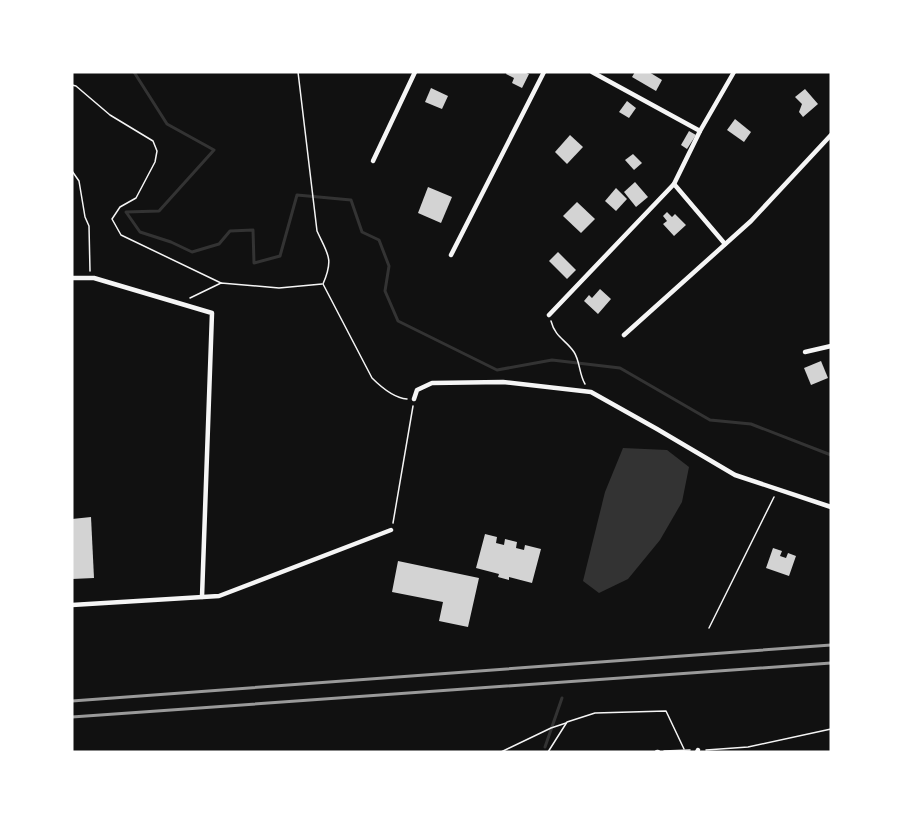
<svg xmlns="http://www.w3.org/2000/svg" width="903" height="824" viewBox="0 0 903 824" font-family="'DejaVu Sans',sans-serif">
  <style>
    .water { fill: #333 }
    .lines { fill: none; stroke-linecap: round; stroke-linejoin: round }
    .stream { stroke: #333; stroke-width: 3 }
    .building { fill: #d3d3d3 }
    .path { stroke: #f5f5f5; stroke-width: 1.5 }
    .minor { stroke: #f5f5f5; stroke-width: 4.5 }
    .rail { stroke: #9a9a9a; stroke-width: 3 }
  </style>
  <rect width="100%" height="100%" fill="#111"/>
  <path class="water" d="M623 448 667 450 689 467 682 502 660 540 628 579 599 593 583 581 605 492Z"/>
  <g class="lines">
    <g class="stream">
      <path d="M134 72 167 124 214 150 159 211 126 212 140 232 171 242 192 252 219 244 230 231 253 230 254 263 280 256 297 195 351 200 362 232 379 240 389 266 385 291 398 321 497 370 552 360 620 368 710 420 751 424 831 455"/>
      <path d="M545 747 562 698"/>
    </g>
  </g>
  <g class="building">
    <path d="M507 72H524L529 74 522 88 512 83 514 78 506 74Z"/>
    <path d="M635 72H649L662 80 656 91 632 77Z"/>
    <path d="M431 88 448 96 442 109 425 102Z"/>
    <path d="M805 89 818 104 803 117 799 112 802 104 795 97Z"/>
    <path d="M627 101 636 108 629 118 619 112Z"/>
    <path d="M735 119 751 132 744 142 727 130Z"/>
    <path d="M689 131 696 135 687 149 681 145Z"/>
    <path d="M570 135 583 147 567 164 555 152Z"/>
    <path d="M633 154 642 163 634 170 625 160Z"/>
    <path d="M635 182 648 197 636 207 624 192Z"/>
    <path d="M428 187 452 197 441 223 418 213Z"/>
    <path d="M616 188 627 199 616 211 605 201Z"/>
    <path d="M577 202 595 219 581 233 563 216Z"/>
    <path d="M667 212 672 217 675 214 686 225 674 236 663 224 667 221 663 216Z"/>
    <path d="M558 252 576 270 567 279 549 261Z"/>
    <path d="M600 289 611 299 598 314 584 301 589 295 592 298Z"/>
    <path d="M821 361 828 378 811 385 804 368Z"/>
    <path d="M91 517 94 578 72 579V519Z"/>
    <path d="M485 534 497 537 496 543 504 545 505 539 517 542 516 548 524 550 525 545 541 549 532 583 509 577V580L498 577 499 574 476 568Z"/>
    <path d="M773 548 782 551 780 556 786 558 788 553 796 556 789 576 766 568Z"/>
    <path d="M398 561 479 578 468 627 439 621 443 602 392 592Z"/>
  </g>
  <g class="lines">
    <g class="path">
      <path d="M298 72 317 231C328 255 334 258 323 284L372 378C381 387 394 398 407 399"/>
      <path d="M72 85 76 86 110 115 153 141 157 151 155 162 136 198 120 207 112 219 121 235 221 283"/>
      <path d="M72 171 79 181 85 217 89 226 90 271"/>
      <path d="M190 298 221 283 279 288 322 284"/>
      <path d="M551 321C555 337 566 340 574 352 580 361 579 374 585 384"/>
      <path d="M393 523 413 406"/>
      <path d="M709 628 774 497"/>
      <path d="M706 750 748 747 831 729"/>
      <path d="M664 751 690 750"/>
      <path d="M501 752 551 728 566 723"/>
      <path d="M548 752 567 722 595 713 666 711 684 749"/>
    </g>
    <g class="minor">
      <path d="M592 72 700 131"/>
      <path d="M373 161 415 72"/>
      <path d="M674 184 725 244"/>
      <path d="M451 255 544 72"/>
      <path d="M72 278H94L212 313 202 597"/>
      <path d="M549 315 674 184 700 131 734 72"/>
      <path d="M624 335 751 221 831 135"/>
      <path d="M805 352 831 346"/>
      <path d="M414 399 417 390 432 383 503 382 591 392 657 429 735 475 831 507"/>
      <path d="M72 605 219 596 391 530"/>
      <path d="M657 752H658"/>
      <path d="M697 752 698 750"/>
    </g>
    <g class="rail">
      <path d="M72 701 831 645"/>
      <path d="M72 717 831 663"/>
    </g>
  </g>
  <rect width="903" height="824" fill="none" stroke="#ffffff" stroke-width="147"/>
</svg>
